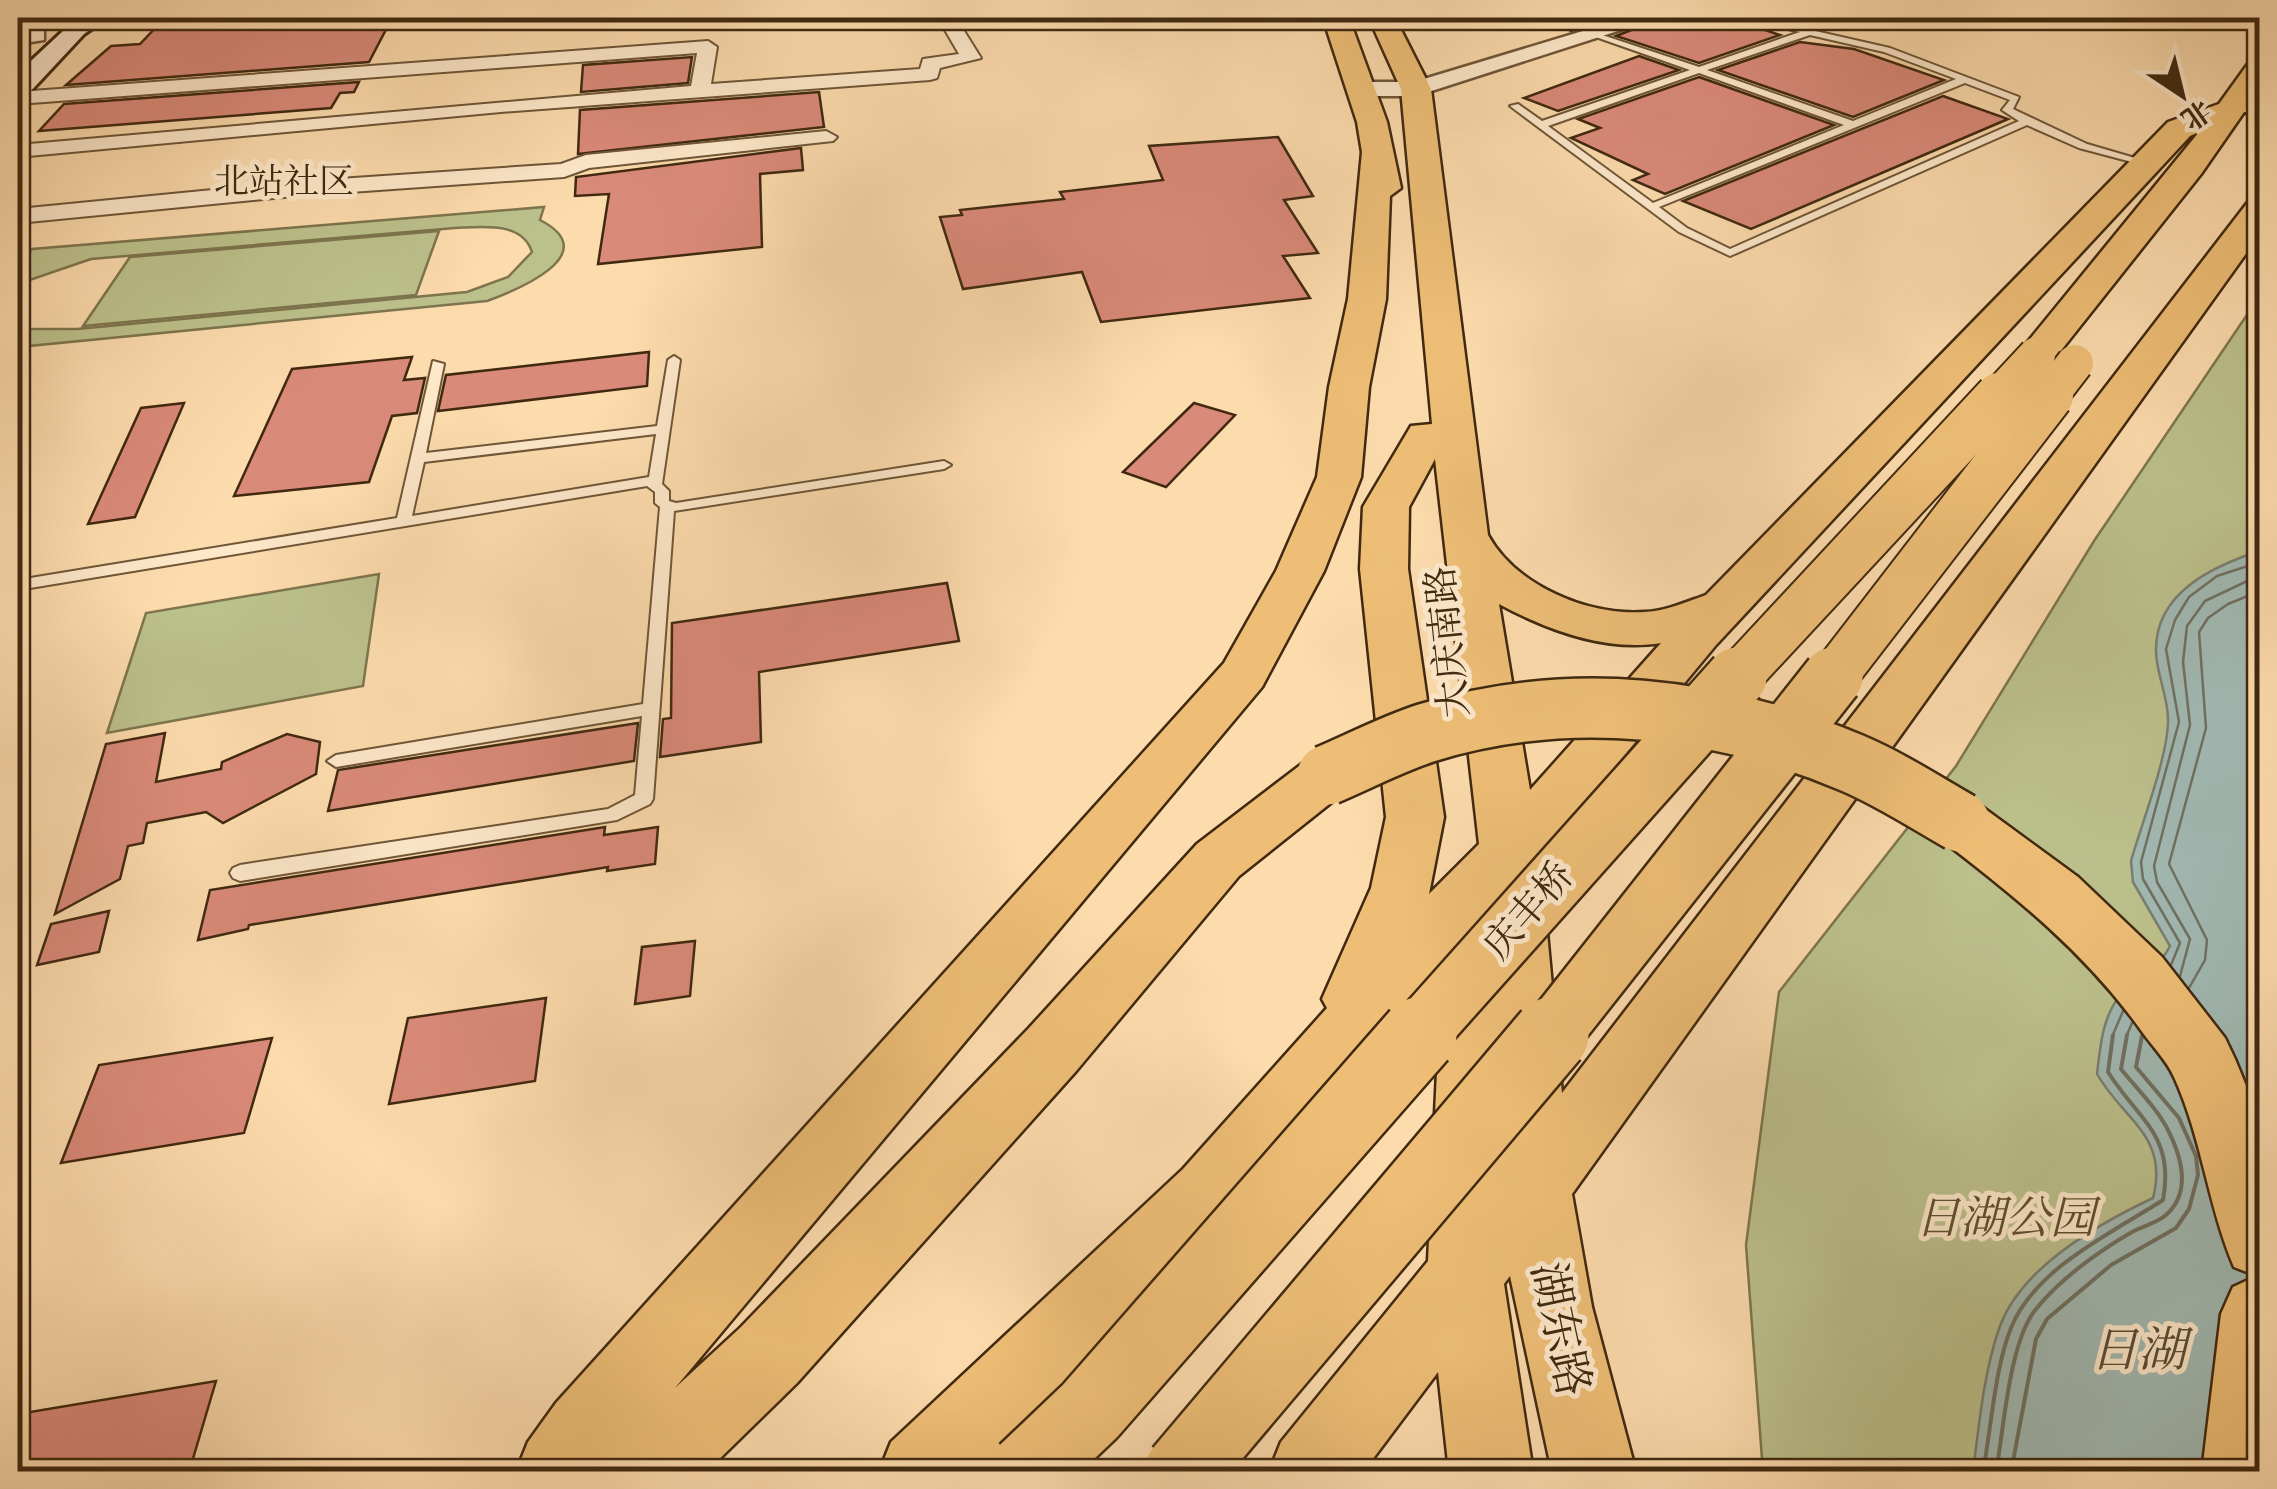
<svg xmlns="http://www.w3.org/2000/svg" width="2277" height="1489" viewBox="0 0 2277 1489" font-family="'Sorts Mill Goudy','Noto Serif SC',serif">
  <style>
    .green { fill: #bcc18c; stroke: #7e754e; stroke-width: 2.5 }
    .water { fill: #a1b9b3; stroke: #7a7f72; stroke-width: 2.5 }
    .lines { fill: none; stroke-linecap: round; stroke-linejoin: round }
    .shore-far1 { stroke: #707162; stroke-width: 2.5 }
    .shore { stroke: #707162; stroke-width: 4 }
    .building { fill: #da8a79; stroke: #402910; stroke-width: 2.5 }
    .service-casing { stroke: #6f5637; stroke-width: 4 }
    .minor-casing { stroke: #6f5637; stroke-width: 4 }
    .tertiary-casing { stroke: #6f5637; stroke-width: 5 }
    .secondary-casing { stroke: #402910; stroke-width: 6 }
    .primary-casing { stroke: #402910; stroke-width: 5 }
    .service { fill: #fde8ca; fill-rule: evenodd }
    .minor { fill: #fde8ca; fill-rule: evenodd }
    .tertiary { fill: #fde8ca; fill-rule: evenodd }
    .secondary { fill: #fde8ca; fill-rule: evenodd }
    .primary { fill: #eebe76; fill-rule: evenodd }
    .primary-bridge-far3-casing { stroke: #402910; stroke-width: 40; stroke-linecap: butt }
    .primary-bridge-far2-casing { stroke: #402910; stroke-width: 50; stroke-linecap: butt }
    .primary-bridge-far1-casing { stroke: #402910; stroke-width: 64; stroke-linecap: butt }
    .primary-bridge-casing { stroke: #402910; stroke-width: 80; stroke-linecap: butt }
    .primary-bridge-far3 { stroke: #eebe76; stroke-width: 36 }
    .primary-bridge-far2 { stroke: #eebe76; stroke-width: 46 }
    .primary-bridge-far1 { stroke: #eebe76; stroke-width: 59 }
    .primary-bridge { stroke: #eebe76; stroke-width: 75 }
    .labels { text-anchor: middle; stroke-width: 10; stroke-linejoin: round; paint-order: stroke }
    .far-quarter-label { font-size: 35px; fill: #402910; stroke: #fde8ca }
    .street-label { font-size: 38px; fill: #402910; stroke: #fde8ca }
    .near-park-label { font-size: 45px; font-style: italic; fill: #5f4f2f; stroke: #fde8ca }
    .near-street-label { font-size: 45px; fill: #402910; stroke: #fde8ca }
    .near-water-label { font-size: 48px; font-style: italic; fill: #584d39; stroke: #fde8ca }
  </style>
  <rect width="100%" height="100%" fill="#fcdbad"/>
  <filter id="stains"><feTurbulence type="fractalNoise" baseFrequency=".002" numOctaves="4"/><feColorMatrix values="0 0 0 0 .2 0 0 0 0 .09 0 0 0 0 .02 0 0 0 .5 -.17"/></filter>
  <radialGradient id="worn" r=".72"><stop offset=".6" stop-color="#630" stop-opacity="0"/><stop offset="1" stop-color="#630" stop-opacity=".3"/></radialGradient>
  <g class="green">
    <path d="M544 207 540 220C606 254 517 290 487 301L18 347V329H77L467 292 508 277 532 252C522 221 482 227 455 228L91 259 18 284V266L32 249Z"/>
    <path d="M439 231 416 295 83 326 130 257Z"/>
    <path d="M2259 297V1471L1763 1472 1746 1245 1779 992 1956 766 2094 541Z"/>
    <path d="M379 574 363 686 107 733 146 613Z"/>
  </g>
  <path class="water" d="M2259 551V1471L1973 1472C1979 1425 1984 1370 2000 1326 2022 1266 2100 1223 2153 1198 2169 1136 2124 1121 2097 1074 2100 1049 2102 1018 2119 997 2136 976 2156 973 2170 946L2133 882 2131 861C2141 825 2169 754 2168 719 2168 696 2156 673 2156 651 2155 592 2214 566 2259 551Z"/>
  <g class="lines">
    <g class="shore-far1">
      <path d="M2171 965 2180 943 2143 879 2141 862 2179 722 2166 649 2175 620 2189 597 2217 576 2260 562"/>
      <path d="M2180 976 2190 939 2157 882 2154 866 2190 725 2183 662 2187 626 2205 601 2260 575"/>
      <path d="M2189 988 2205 960 2207 940 2169 864 2206 728 2199 632 2208 618 2228 604 2260 591"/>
      <path d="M2112 1037 2123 1011"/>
      <path d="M2126 1037 2132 1023"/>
    </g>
    <g class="shore">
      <path d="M1983 1472C1991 1429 1995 1367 2011 1328 2035 1268 2112 1233 2163 1200 2175 1135 2139 1121 2108 1072L2113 1035"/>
      <path d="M1996 1472C2004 1428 2009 1342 2036 1309 2060 1279 2099 1251 2132 1232 2143 1226 2157 1223 2166 1215 2192 1192 2181 1156 2168 1130 2157 1108 2136 1088 2121 1069L2127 1035"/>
      <path d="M2011 1472 2036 1339 2047 1319 2111 1265 2176 1228 2189 1209 2198 1175 2196 1156 2179 1118 2136 1067 2142 1036"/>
    </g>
  </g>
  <g class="building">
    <path d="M252 18 248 23 392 18 369 62 66 85 111 46 140 44 160 23Z"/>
    <path d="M1545 18H1615L1571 31Z"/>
    <path d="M1662 18H1730L1780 35 1699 63 1616 36Z"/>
    <path d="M1800 42 1854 49 1944 80 1853 117 1718 70Z"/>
    <path d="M1639 56 1679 70 1558 111 1524 98Z"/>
    <path d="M692 57 688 83 581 92 583 65Z"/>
    <path d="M1699 77 1834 125 1665 194 1633 180 1648 174 1571 138 1600 128 1578 119Z"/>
    <path d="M359 82 354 92 340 93 331 108 39 131 64 104Z"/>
    <path d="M819 92 824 127 578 154 580 110Z"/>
    <path d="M1943 96 2008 119 1751 229 1683 201Z"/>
    <path d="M1278 137 1313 196 1284 200 1318 253 1283 256 1310 298 1101 322 1082 272 963 289 940 217 962 215 960 210 1064 199 1060 192 1163 180 1149 146Z"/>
    <path d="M801 148 803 170 760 174 762 247 598 264 609 194 575 196 576 177Z"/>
    <path d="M649 352 647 386 438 411 446 375Z"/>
    <path d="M412 357 404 380 425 378 417 413 392 416 369 482 234 496 292 369Z"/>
    <path d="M184 403 135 517 88 524 141 408Z"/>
    <path d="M1194 403 1235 415 1166 487 1123 472Z"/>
    <path d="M947 583 959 641 759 672 761 742 660 757 663 719 671 718 672 623Z"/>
    <path d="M638 723 634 761 328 811 338 770Z"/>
    <path d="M165 733 156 782 221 769 222 762 287 734 320 742 316 774 223 823 206 812 147 823 143 843 128 846 120 879 55 914 106 744Z"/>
    <path d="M605 827 604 835 658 827 655 864 607 871 608 867 249 925 248 929 198 940 210 890Z"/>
    <path d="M109 911 99 952 37 965 51 924Z"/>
    <path d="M695 941 690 996 635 1004 642 947Z"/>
    <path d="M546 998 535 1081 389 1104 408 1018Z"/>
    <path d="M272 1038 244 1133 61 1163 99 1065Z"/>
    <path d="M216 1381 189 1472H18V1414Z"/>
  </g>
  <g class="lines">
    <g class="service-casing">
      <g id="service">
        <path d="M1745 18H1758L1890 48 2019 97 2013 109 2087 144 2152 163 2147 166 2079 148 2027 125 1730 256 1679 232 1510 106 1518 104 1542 121 1690 70 1593 36V32L1699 67 1800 32ZM1810 35 1884 52 1956 79 1853 121 1707 70ZM1699 73 1844 125 1653 203 1548 126ZM1965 83 2010 100 2002 110 2019 121 1730 249 1687 228 1659 207Z"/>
        <path d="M674 356 680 360 662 484 669 491V501L676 503 944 461 951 465 944 469 674 511 653 799 650 804 617 820 240 881 233 878 230 873 233 868 240 865 608 809 635 795 642 716 336 767 327 761 336 755 643 704 660 507 655 503V492L647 486 18 590V580L397 518 433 361 444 364 426 453 657 426 668 360ZM656 434 649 477 412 516 424 462Z"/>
      </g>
    </g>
    <g class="minor-casing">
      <g id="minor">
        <path d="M938 18H956L981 58 940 68 937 78 930 80 501 112 18 157V145L691 86 697 53 18 104V92L708 41 717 47 711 84 920 69 923 59 959 54Z"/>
        <path d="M826 131 837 137 833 141 589 168 564 177 294 196 18 223V209L294 182 561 164 586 155Z"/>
      </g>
    </g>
    <g class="tertiary-casing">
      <g id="tertiary">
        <path d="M1626 18H1658L1416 96H1361L1349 89 1361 82H1414Z"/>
        <path d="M36 28 44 30V40L18 44V30Z"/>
      </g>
    </g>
    <g class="secondary-casing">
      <g id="secondary">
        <path d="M77 18H107L84 34 28 94 18 96V73Z"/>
        <path d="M2237 93 2260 99V116L2227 107 2223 101 2227 95Z"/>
      </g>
    </g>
    <g class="primary-casing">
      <g id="primary">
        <path d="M1323 18H1349L1387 122 1401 188 1390 196 1386 299 1369 387 1361 477 1324 571 1262 687 675 1388 741 1327 1029 1028 1197 844 1307 760 1327 754 1347 760 1355 775 1347 790 1239 876 1077 1070 797 1383 706 1472H516L528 1442 556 1403 1224 663 1276 571 1317 477 1329 387 1348 299 1362 152 1357 122Z"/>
        <path d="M1369 18H1395L1431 89 1488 535C1516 586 1588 616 1645 612 1666 611 1686 602 1706 595L2168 122 2219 104 2250 61 2260 59V89L2201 174 2051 363H2023L2017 355 2199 132 2190 136 1716 645 1540 857 1562 1093 2248 202 2260 199V234L1572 1194 1592 1307 1636 1472H1552L1510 1276 1504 1284 1533 1472H1449L1438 1372 1363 1472H1269L1281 1442 1428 1261 1442 966 1235 1217 981 1472H879L891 1442 1183 1169 1327 1008 1322 999 1371 888 1386 817 1360 569 1363 507 1411 426 1432 424 1401 89ZM1435 459 1479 844 1429 894 1444 817 1408 569 1409 507ZM1499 604C1547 630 1606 652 1661 643L1530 790Z"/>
        <path d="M1960 800 1981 806 2078 877 2162 957 2225 1038 2235 1059 2260 1120V1472H2202L2221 1314 2233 1287 2257 1276 2234 1267C2208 1206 2202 1138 2174 1077 2167 1061 2153 1047 2143 1033 2087 954 2015 896 1939 838L1931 822 1939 806Z"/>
      </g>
    </g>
    <use href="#service" class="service"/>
    <use href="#minor" class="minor"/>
    <use href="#tertiary" class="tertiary"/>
    <use href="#secondary" class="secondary"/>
    <use href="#primary" class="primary"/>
    <g class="primary-bridge-far3-casing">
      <g id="primary-bridge-far3">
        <path d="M1997 398 2037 355"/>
        <path d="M2048 398 2075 363"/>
      </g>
    </g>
    <g class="primary-bridge-far2-casing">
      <g id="primary-bridge-far2">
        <path d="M1735 680 1999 396"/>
        <path d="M1831 680 2050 396"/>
      </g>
    </g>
    <g class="primary-bridge-far1-casing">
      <g id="primary-bridge-far1">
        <path d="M1327 775C1360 761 1392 744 1426 733 1568 689 1717 706 1852 763 1890 779 1925 802 1960 822"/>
        <path d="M1416 1037 1737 677"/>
        <path d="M1549 1037 1833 677"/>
      </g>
    </g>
    <g class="primary-bridge-casing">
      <g id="primary-bridge">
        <path d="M1026 1472 1090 1411 1419 1035"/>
        <path d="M1182 1472 1551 1035"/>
      </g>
    </g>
    <use href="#primary-bridge-far3" class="primary-bridge-far3"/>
    <use href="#primary-bridge-far2" class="primary-bridge-far2"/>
    <use href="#primary-bridge-far1" class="primary-bridge-far1"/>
    <use href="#primary-bridge" class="primary-bridge"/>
  </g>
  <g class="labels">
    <g class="far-quarter-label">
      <text x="284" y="193">北站社区</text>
    </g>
    <g class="street-label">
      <text transform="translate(1447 642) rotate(-96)" y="13">大庆南路</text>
      <text transform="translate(1528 910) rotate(-49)" y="13">庆丰桥</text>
    </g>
    <g class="near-park-label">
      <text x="2005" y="1233">日湖公园</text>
    </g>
    <g class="near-street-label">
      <text transform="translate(1562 1329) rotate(78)" y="16">湖东路</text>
    </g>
    <g class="near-water-label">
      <text x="2138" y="1366">日湖</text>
    </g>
  </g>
  <rect width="2277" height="1489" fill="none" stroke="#fcdbad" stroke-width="60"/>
  <rect x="20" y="20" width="2237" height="1449" fill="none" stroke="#402910" stroke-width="5"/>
  <rect x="30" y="30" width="2217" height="1429" fill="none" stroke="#402910" stroke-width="2.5"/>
  <g transform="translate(2182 95) rotate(145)" stroke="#fde8ca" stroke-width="8" paint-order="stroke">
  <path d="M0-8L18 38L0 25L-18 38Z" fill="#402910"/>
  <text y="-15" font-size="28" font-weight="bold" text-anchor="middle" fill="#402910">北</text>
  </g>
  <rect width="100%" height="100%" filter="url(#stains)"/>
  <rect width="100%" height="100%" fill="url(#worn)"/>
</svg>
